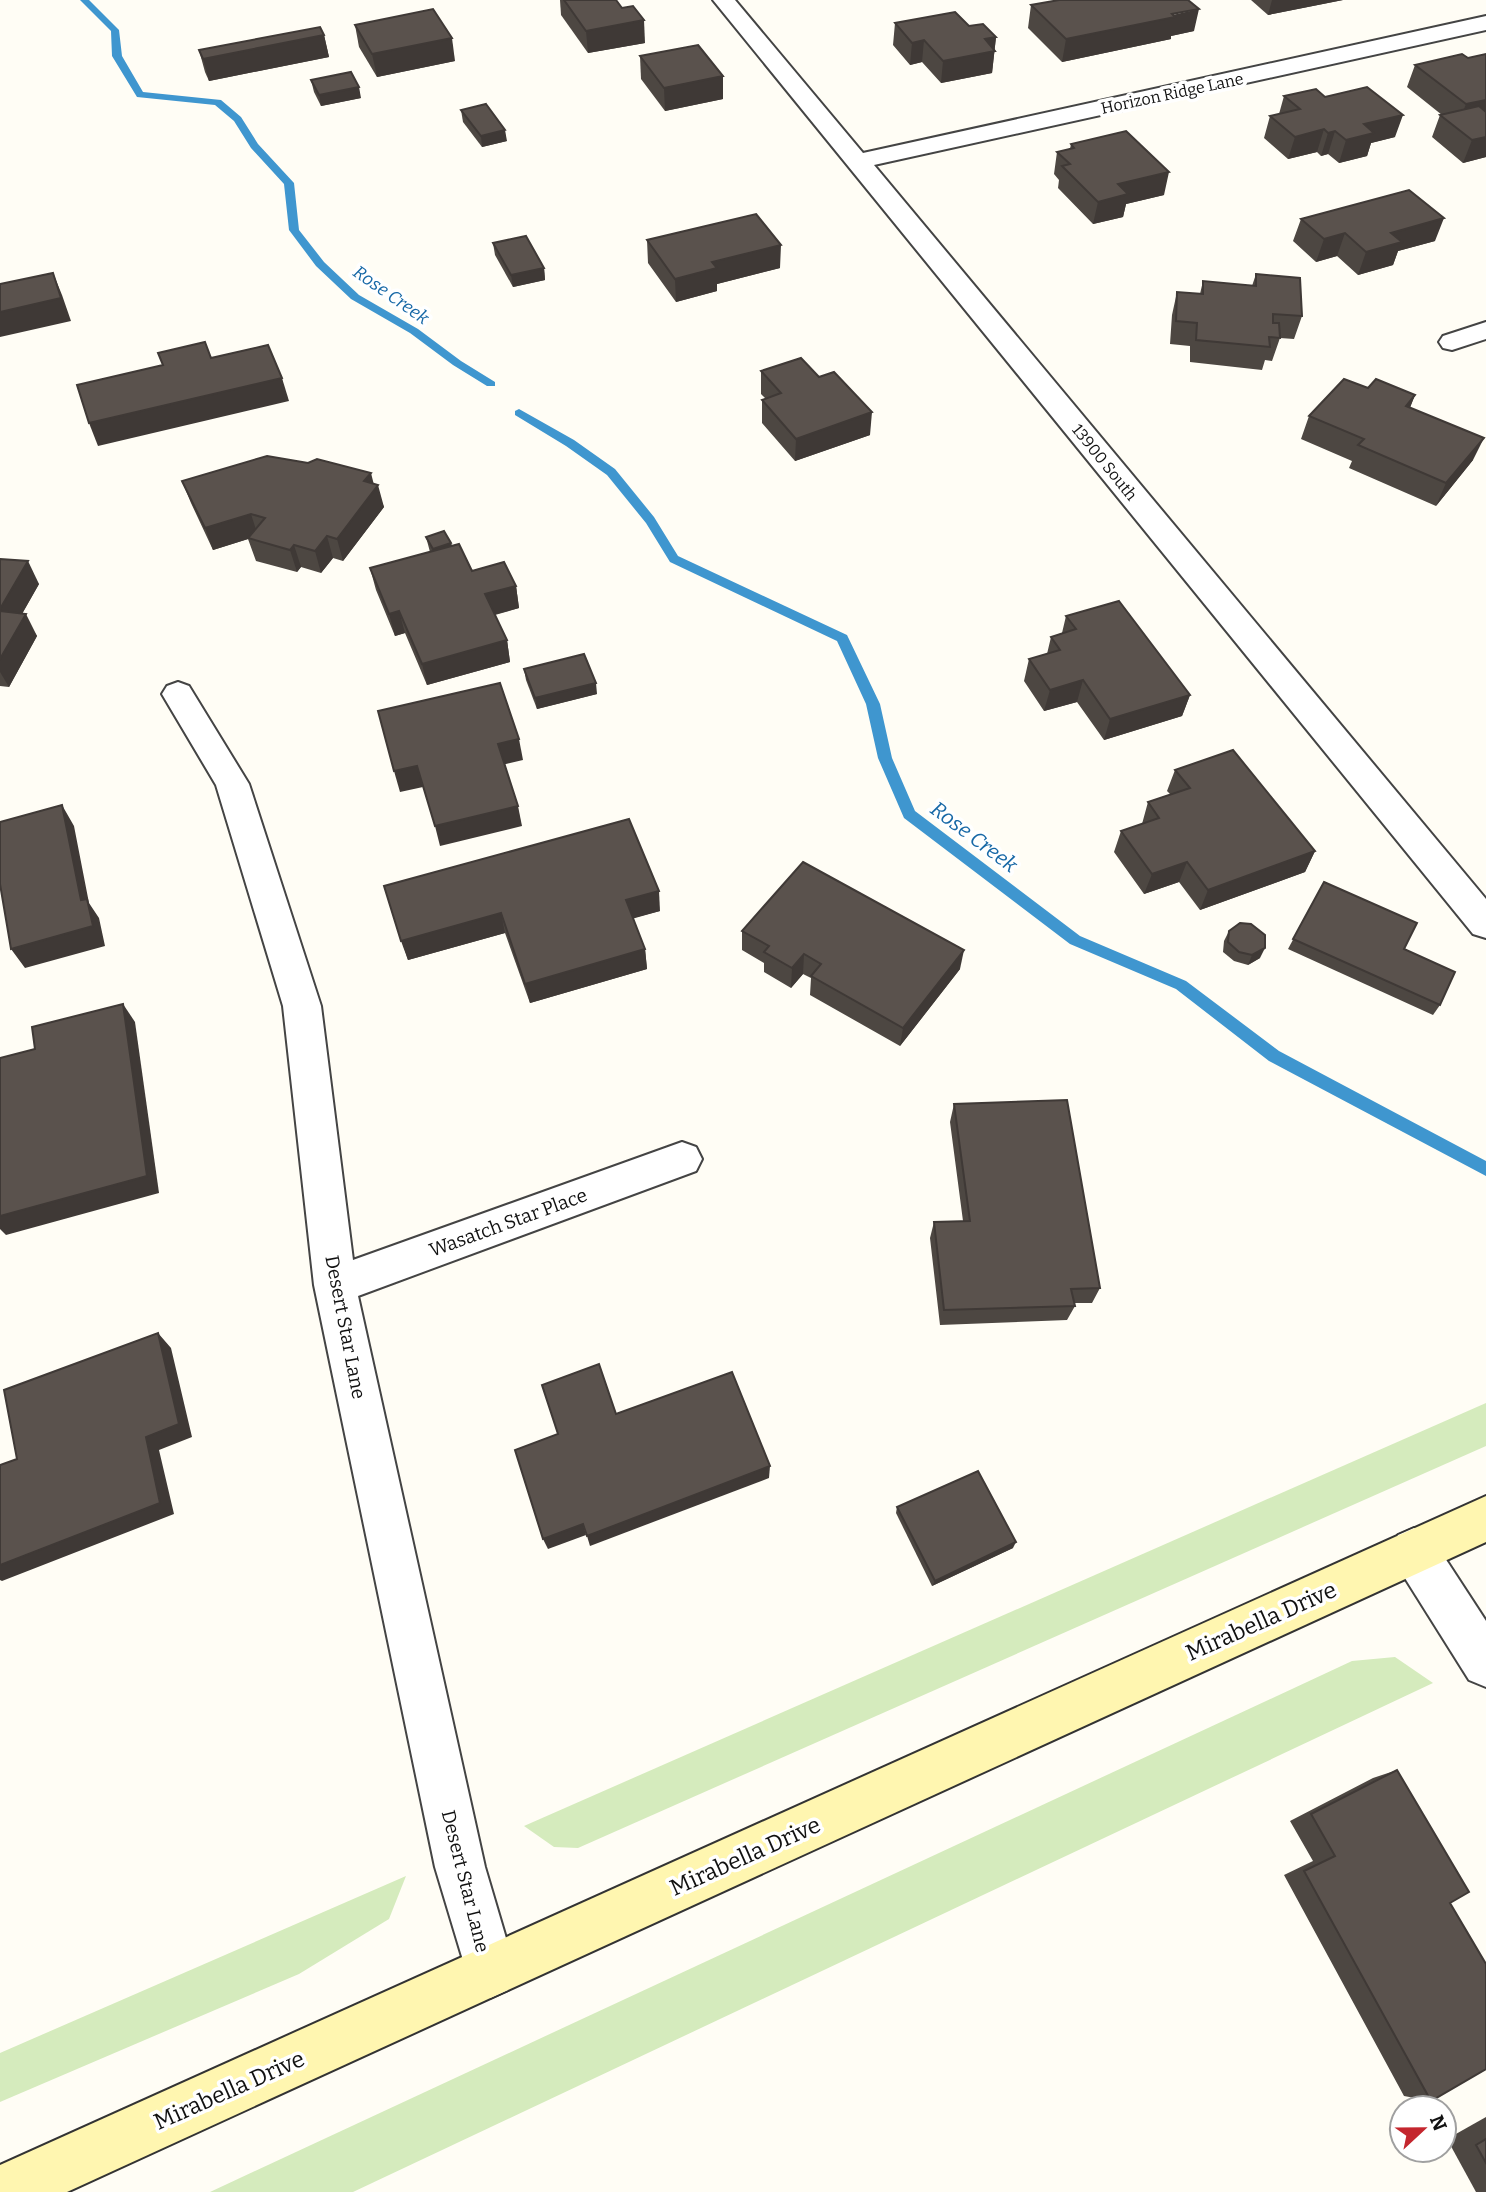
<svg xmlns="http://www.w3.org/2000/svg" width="1486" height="2192" viewBox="0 0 1486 2192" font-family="Bitter,serif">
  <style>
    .green { fill: #d5ebbd }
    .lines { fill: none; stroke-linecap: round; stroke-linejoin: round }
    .stream { fill: #3f96cf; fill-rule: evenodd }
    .street-casing { stroke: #444; stroke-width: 4 }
    .secondary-casing { stroke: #333; stroke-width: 4 }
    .street { fill: #fff; fill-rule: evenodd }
    .secondary { fill: #fff6b0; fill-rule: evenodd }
    .wall { fill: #4d4742 }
    .shaded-wall { fill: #3f3936 }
    .building { fill: #5a524d; stroke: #3f3936; stroke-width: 2 }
    .labels { text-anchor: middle; stroke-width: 7; stroke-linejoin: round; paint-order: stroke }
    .far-street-label { font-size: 16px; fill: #111; stroke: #fff }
    .far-water-label { font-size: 18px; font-style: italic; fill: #1768a6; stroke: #fff }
    .street-label { font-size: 19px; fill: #111; stroke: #fff }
    .water-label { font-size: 21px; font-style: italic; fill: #1768a6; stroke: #fff }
    .near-street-label { font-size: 23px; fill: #111; stroke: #fff }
  </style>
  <rect width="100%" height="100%" fill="#fffdf5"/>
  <g class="green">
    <path d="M1486 1403V1446L578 1848 554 1847 524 1826Z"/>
    <path d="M1395 1657 1433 1683 353 2192H210L1352 1661Z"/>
    <path d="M406 1876 389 1919 299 1974 0 2102V2053Z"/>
  </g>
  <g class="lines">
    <g class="stream">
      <path d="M80 0H89L119 30 122 56 143 92 221 100 241 117 258 144 294 183 299 230 324 262 359 295 418 329 461 361 495 382V386H487L453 365 410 333 351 299 316 266 289 230 284 184 251 148 234 121 215 105 137 97 112 56 111 31Z"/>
      <path d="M519 409 574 440 615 469 654 517 678 556 847 635 880 704 892 758 915 811 1080 936 1186 981 1279 1051 1486 1161V1176L1269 1061 1176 989 1070 944 904 818 878 758 866 704 837 641 670 562 646 523 607 475 566 446 515 415V411Z"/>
    </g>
    <g class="street-casing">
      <g id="street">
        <path d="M713 0H735L863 153 1486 16V30L874 165 1486 899V938L1473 934Z"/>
        <path d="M1486 322V339L1452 350 1443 348 1439 342 1443 336Z"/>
        <path d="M178 682 189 686 249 784 321 1006 353 1260 682 1142 696 1147 702 1159 696 1171 358 1296 485 1867 516 1972 508 1990 490 1998 472 1990 435 1867 314 1285 283 1006 216 785 162 694 167 686Z"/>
        <path d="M1414 1528 1430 1535 1486 1621V1687L1469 1680 1398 1567 1391 1551 1398 1535Z"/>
      </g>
    </g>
    <g class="secondary-casing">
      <path id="secondary" d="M1486 1496V1542L67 2192H0V2165Z"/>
    </g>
    <use href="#street" class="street"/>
    <use href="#secondary" class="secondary"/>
  </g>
  <g class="wall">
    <path d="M560 0H616L645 43 588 53 561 15Z"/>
    <path d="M1251 0H1343L1268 15Z"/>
    <path d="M1031 5 1194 31 1171 36V39L1062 62 1028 28Z"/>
    <path d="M895 23 969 26 996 37 992 73 941 83 922 62 910 65 893 45Z"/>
    <path d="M355 25 455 61 377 77 359 47Z"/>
    <path d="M324 35 329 57 209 81 205 72 199 50Z"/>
    <path d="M1462 54 1486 157 1463 163 1432 137 1440 115H1442L1407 87 1415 65Z"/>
    <path d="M640 56 723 99 665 111 641 79Z"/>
    <path d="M311 80 361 98 321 106 314 92Z"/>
    <path d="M1284 96 1325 97 1395 137 1371 143 1367 156 1339 163 1328 154 1321 156 1317 152 1288 159 1264 138 1270 116 1279 114Z"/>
    <path d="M461 110 507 141 482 147 463 122Z"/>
    <path d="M1071 144 1164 195 1126 204 1123 217 1093 224 1058 188 1059 180 1054 174 1057 152 1070 149Z"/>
    <path d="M1301 219 1435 241 1398 251 1393 265 1358 275 1337 256 1316 262 1293 241Z"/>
    <path d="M647 240 780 268 717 284V291L676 302 648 263Z"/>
    <path d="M493 243 544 268 545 280 513 287 495 255Z"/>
    <path d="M1256 274 1302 316 1294 339 1280 338 1272 361 1265 360 1262 370 1190 362V346L1170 344 1172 315 1177 292 1200 294 1203 281 1252 286Z"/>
    <path d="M761 371 819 377 870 435 795 461 762 423V400L766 399 761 394Z"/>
    <path d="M1368 388 1415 395 1410 407 1473 460 1436 506 1349 468 1352 461 1301 439 1309 416Z"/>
    <path d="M182 481 374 484 384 507 343 561 333 558 321 573 301 567 297 572 256 561 248 539 213 550 191 503Z"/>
    <path d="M426 537 451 543 452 546 472 571 516 586 519 608 495 615 507 640 510 662 427 685 405 633 395 636 376 590 370 568 430 552Z"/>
    <path d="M0 559 39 584 22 614 37 636 9 687 0 686Z"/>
    <path d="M1066 616 1190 695 1182 716 1104 740 1077 702 1044 711 1024 681 1029 659 1047 654 1051 637 1062 633Z"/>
    <path d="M524 669 597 694 537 709 526 680Z"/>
    <path d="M1175 770 1315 851 1305 872 1200 910 1179 882 1144 894 1114 852 1121 831 1142 824 1148 802 1171 795 1167 791Z"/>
    <path d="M1324 882 1404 949 1440 1005 1433 1015 1288 949Z"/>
    <path d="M384 886 660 911 633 918 645 949 647 969 530 1003 505 933 408 960Z"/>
    <path d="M742 931 960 969 900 1046 810 995 811 978 803 974 791 988 764 972V963L742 950Z"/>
    <path d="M1229 931 1260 958 1248 965 1234 961 1223 952 1224 941Z"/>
    <path d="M954 1104 1100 1288 1092 1303H1074L1075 1306 1067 1320 940 1325 930 1238 934 1222 963 1221 950 1122Z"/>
    <path d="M897 1507 1013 1548 932 1586 896 1513Z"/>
    <path d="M1397 1770 1431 2101 1404 2096 1284 1875 1313 1861 1290 1821 1373 1778Z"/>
    <path d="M1486 2117V2192H1476L1447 2139Z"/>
  </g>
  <g class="shaded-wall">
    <path d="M1272 0H1343L1268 15Z"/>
    <path d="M1199 9 1194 31 1171 36V39L1062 62 1066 39Z"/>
    <path d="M644 20 645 43 588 53 586 31Z"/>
    <path d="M324 35 329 57 209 81 203 59Z"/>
    <path d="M996 37 992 73 941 83 943 61 985 39Z"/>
    <path d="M452 38 455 61 377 77 372 54Z"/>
    <path d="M924 40 922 62 910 65 912 43Z"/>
    <path d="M723 76V99L665 111 664 88Z"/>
    <path d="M359 87 361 98 321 106 319 95Z"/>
    <path d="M1486 100V120L1457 127 1466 104Z"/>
    <path d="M1403 115 1395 137 1371 143 1367 156 1339 163 1346 140 1364 124Z"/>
    <path d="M1324 129 1317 152 1288 159 1295 137Z"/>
    <path d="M505 130 507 141 482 147 481 136Z"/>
    <path d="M1335 131 1328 154 1321 156 1328 133Z"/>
    <path d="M1486 137V157L1463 163 1472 140Z"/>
    <path d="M1169 172 1164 195 1126 204 1123 217 1093 224 1098 202 1118 184Z"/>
    <path d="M1444 218 1435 241 1398 251 1393 265 1358 275 1366 252 1391 233Z"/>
    <path d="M1345 233 1337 256 1316 262 1324 239Z"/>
    <path d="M781 245 780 268 717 284V291L676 302 675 279 712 262Z"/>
    <path d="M544 268 545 280 513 287 511 275Z"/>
    <path d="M53 273 62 295 71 321 0 337V312Z"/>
    <path d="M282 378 289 401 98 446 89 423Z"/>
    <path d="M1415 395 1406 418V406Z"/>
    <path d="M872 412 870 435 795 461 796 439Z"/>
    <path d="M1484 438 1473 460 1436 506 1446 483Z"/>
    <path d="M371 473 375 489 378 485 384 507 343 561 337 539 364 481Z"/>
    <path d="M251 514 258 536 213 550 205 528Z"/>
    <path d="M327 536 333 558 321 573 315 551Z"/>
    <path d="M451 543 454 554 435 560 433 549Z"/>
    <path d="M294 545 301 567 297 572 290 550Z"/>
    <path d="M28 561 39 584 11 633 0 613V609Z"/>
    <path d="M516 586 519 608 489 616 485 594Z"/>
    <path d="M399 611 405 633 395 636 389 614Z"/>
    <path d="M26 614 37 636 9 687 0 672V659Z"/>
    <path d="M507 640 510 662 427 685 422 664Z"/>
    <path d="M1083 680 1077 702 1044 711 1050 690Z"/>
    <path d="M596 683 597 694 537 709 535 698Z"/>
    <path d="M1190 695 1182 716 1104 740 1110 719Z"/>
    <path d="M519 739 523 760 502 765 498 744Z"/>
    <path d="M417 766 423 787 400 792 394 771Z"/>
    <path d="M62 805 74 826 89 903 99 918 105 946 25 968 11 949 81 900Z"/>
    <path d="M518 806 522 826 440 846 435 826Z"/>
    <path d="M1315 851 1305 872 1200 910 1208 890Z"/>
    <path d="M1187 862 1179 882 1144 894 1152 874Z"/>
    <path d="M659 891 660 911 628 920 626 900Z"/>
    <path d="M501 913 505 933 408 960 401 941Z"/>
    <path d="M1265 948 1260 958 1248 965 1252 955Z"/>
    <path d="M645 949 647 969 530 1003 525 984Z"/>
    <path d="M964 950 960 969 900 1046 903 1028Z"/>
    <path d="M804 954 803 974 791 988 792 968Z"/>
    <path d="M123 1004 135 1022 159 1193 6 1235 0 1229V1216Z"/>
    <path d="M158 1333 171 1348 192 1437 159 1450 174 1514 2 1581 0 1580V1565L146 1437Z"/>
    <path d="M770 1466 769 1478 590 1546 587 1536Z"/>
    <path d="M583 1524 586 1535 548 1549 543 1539Z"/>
    <path d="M1016 1542 1013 1548 932 1586 935 1581Z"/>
  </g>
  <g class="building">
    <path d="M564 0H616L622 8 633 6 644 20 586 31Z"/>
    <path d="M1059 0H1188L1199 9 1172 14 1175 17 1066 39 1031 5Z"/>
    <path d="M433 9 452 38 372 54 355 25Z"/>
    <path d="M955 12 969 26 983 24 996 37 985 39 995 51 943 61 924 40 912 43 895 23Z"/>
    <path d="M320 27 324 35 203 59 199 50Z"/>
    <path d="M698 45 723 76 664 88 640 56Z"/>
    <path d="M1462 54 1468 58 1486 54V100L1466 104 1415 65Z"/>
    <path d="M351 72 359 87 319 95 311 80Z"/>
    <path d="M1367 87 1403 115 1364 124 1374 133 1346 140 1335 131 1328 133 1324 129 1295 137 1270 116 1300 109 1284 96 1316 89 1325 97Z"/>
    <path d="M486 104 505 130 481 136 461 110Z"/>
    <path d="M1479 106 1486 112V137L1472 140 1440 115Z"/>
    <path d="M1126 131 1169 172 1118 184 1128 194 1098 202 1062 166 1070 164 1057 152 1074 148 1071 144Z"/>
    <path d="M1409 190 1444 218 1391 233 1402 242 1366 252 1345 233 1324 239 1301 219Z"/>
    <path d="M756 214 781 245 712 262 717 268 675 279 647 240Z"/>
    <path d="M526 236 544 268 511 275 493 243Z"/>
    <path d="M53 273 61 298 0 312V284Z"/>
    <path d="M1256 274 1300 278 1302 316 1273 314V323H1279L1280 338 1269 337 1270 347 1196 340 1197 323 1176 321 1177 292 1203 294V281L1256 286Z"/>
    <path d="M205 342 211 358 268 345 282 378 89 423 77 385 163 365 158 353Z"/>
    <path d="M801 358 819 377 834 372 872 412 796 439 762 400 781 393 761 371Z"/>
    <path d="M1344 379 1368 388 1376 379 1415 395 1406 406 1484 438 1446 483 1358 445 1364 439 1309 416Z"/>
    <path d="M267 456 308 463 317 459 371 473 364 481 378 485 337 539 327 536 315 551 294 545 290 550 248 538 265 518 251 514 205 528 182 481Z"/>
    <path d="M444 531 451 543 433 549 426 537Z"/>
    <path d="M459 544 472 571 504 562 516 586 485 594 507 640 422 664 399 611 389 614 370 568Z"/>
    <path d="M0 559 28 561 0 609Z"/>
    <path d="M1119 601 1190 695 1110 719 1083 680 1050 690 1029 659 1060 650 1051 637 1076 629 1066 616Z"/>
    <path d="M0 611 26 614 0 659Z"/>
    <path d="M584 654 596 683 535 698 524 669Z"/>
    <path d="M500 683 519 739 498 744 518 806 435 826 417 766 394 771 378 711Z"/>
    <path d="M1233 750 1315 851 1208 890 1187 862 1152 874 1121 831 1159 818 1148 802 1190 788 1175 770Z"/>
    <path d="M62 805 81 900 87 899 93 926 11 949 0 884V822Z"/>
    <path d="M629 819 659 891 626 900 645 949 525 984 501 913 401 941 384 886Z"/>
    <path d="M803 862 964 950 903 1028 811 976 821 964 804 954 792 968 764 952 769 946 742 931Z"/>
    <path d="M1324 882 1417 923 1404 949 1455 972 1440 1005 1293 939Z"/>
    <path d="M1240 923 1251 924 1265 935V948L1252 955 1239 952 1228 942 1229 931Z"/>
    <path d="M123 1004 147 1176 0 1216V1058L35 1049 32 1027Z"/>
    <path d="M1067 1100 1100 1288 1071 1289 1075 1306 944 1310 934 1222 970 1221 954 1104Z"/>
    <path d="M158 1333 179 1424 146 1437 160 1503 0 1565V1465L17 1459 4 1390Z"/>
    <path d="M599 1364 616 1414 732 1372 770 1466 587 1536 583 1524 543 1539 515 1450 558 1434 542 1385Z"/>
    <path d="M978 1471 1016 1542 935 1581 897 1507Z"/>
    <path d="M1397 1770 1469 1892 1450 1903 1486 1964V2069L1431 2101 1304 1871 1335 1856 1311 1814Z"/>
    <path d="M1486 2139V2163L1476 2145Z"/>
  </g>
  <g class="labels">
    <g class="far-street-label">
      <text transform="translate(1172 93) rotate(-12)" y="6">Horizon Ridge Lane</text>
      <text transform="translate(1105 462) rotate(51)" y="6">13900 South</text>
    </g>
    <g class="far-water-label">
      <text transform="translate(391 295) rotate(35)" y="6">Rose Creek</text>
    </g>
    <g class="street-label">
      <text transform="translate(508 1222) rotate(-20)" y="7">Wasatch Star Place</text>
      <text transform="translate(346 1327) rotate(79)" y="7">Desert Star Lane</text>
      <text transform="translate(466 1881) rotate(76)" y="7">Desert Star Lane</text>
    </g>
    <g class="water-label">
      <text transform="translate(974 837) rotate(37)" y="7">Rose Creek</text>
    </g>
    <g class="near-street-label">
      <text transform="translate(1261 1621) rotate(-24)" y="8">Mirabella Drive</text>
      <text transform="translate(745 1856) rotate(-24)" y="8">Mirabella Drive</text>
      <text transform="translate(229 2090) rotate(-24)" y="8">Mirabella Drive</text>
    </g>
  </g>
  <g transform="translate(1423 2129) rotate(68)"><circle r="33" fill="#ffffff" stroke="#a0a0a0" stroke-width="2"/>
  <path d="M0-5L12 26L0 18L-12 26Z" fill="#c4262e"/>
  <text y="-10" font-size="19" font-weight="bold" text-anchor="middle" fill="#111111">N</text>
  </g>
</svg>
